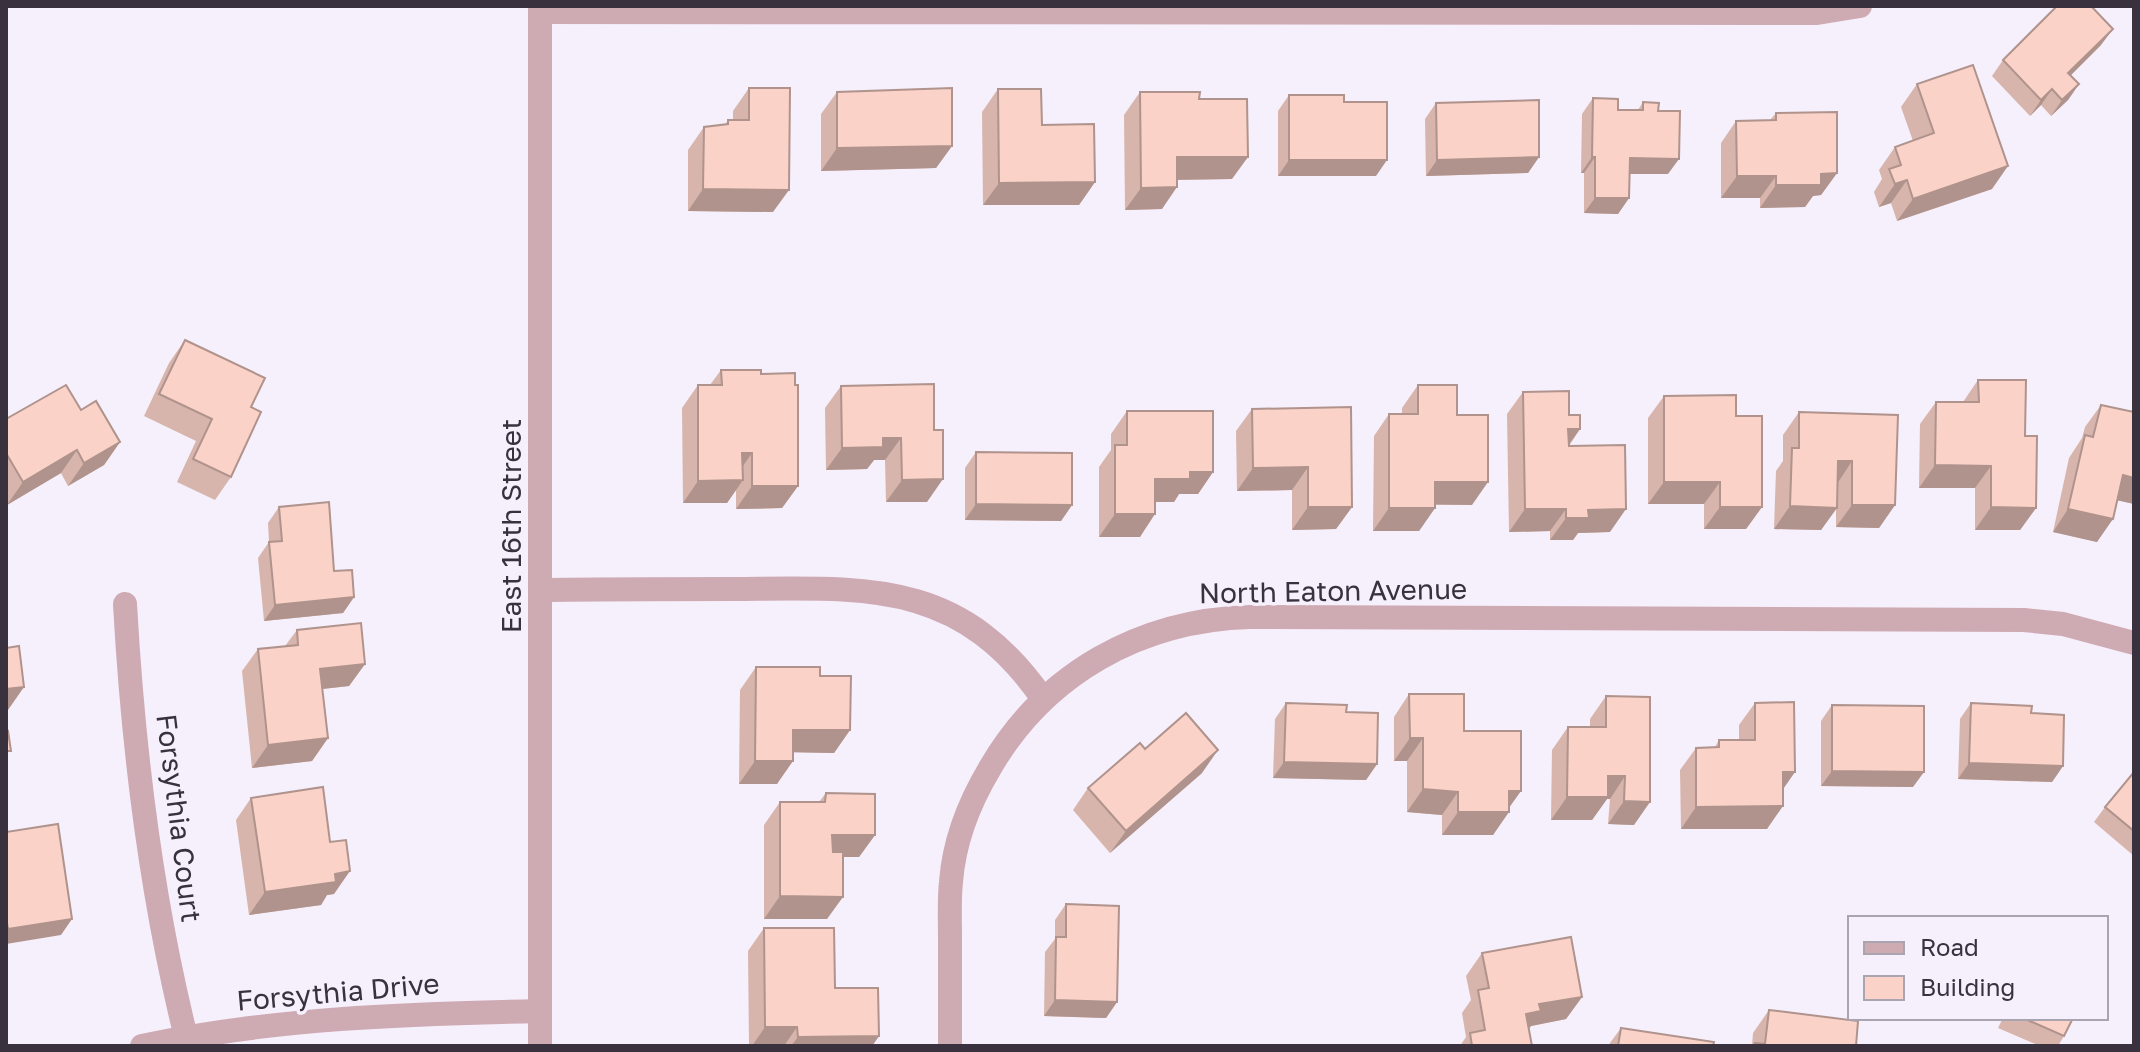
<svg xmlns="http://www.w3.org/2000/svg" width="2140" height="1052" viewBox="0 0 2140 1052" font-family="'Golos Text',sans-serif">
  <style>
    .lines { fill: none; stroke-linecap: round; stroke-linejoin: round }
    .minor { stroke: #ceaab3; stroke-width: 24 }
    .wall { fill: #d7b5ac }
    .shaded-wall { fill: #af938c }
    .building { fill: #fad2c8; stroke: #af938c; stroke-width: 2 }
    .labels { text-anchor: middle; stroke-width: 7; stroke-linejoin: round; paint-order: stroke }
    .street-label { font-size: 28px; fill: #39323e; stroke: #f6effc }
  </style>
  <rect width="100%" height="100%" fill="#f6effc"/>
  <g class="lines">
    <g class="minor">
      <path d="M540 12 1817 13 1860 6"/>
      <path d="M541 590C606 589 670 589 735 589 866 588 960 579 1043 699"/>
      <path d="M125 604C133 749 151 896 186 1037"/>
      <path d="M142 1046C274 1018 406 1014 540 1011"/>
      <path d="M540 1046V6"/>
      <path d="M950 1046C950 1010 950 973 950 937 950 919 949 900 951 882 954 841 969 803 990 768 1045 673 1141 620 1250 617L2024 620 2063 624 2134 643"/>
    </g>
  </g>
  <g class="wall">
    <path d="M2101 45 2070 76 2079 84 2068 100 2051 116 2041 105 2030 116 1992 76 2003 60Z"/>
    <path d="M1917 84 1992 189 1897 221 1891 203 1879 207 1874 192 1882 179 1879 170 1895 147 1913 141 1901 107Z"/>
    <path d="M749 88 773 212 688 211V150L704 127 725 125 728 120H733V111Z"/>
    <path d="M998 89 1042 125 1095 182 1079 205H983L982 112Z"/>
    <path d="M837 92 952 146 936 168 821 171V114Z"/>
    <path d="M1140 92 1199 99 1232 179 1177 180 1162 209 1125 210 1124 115Z"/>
    <path d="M1289 95 1344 102 1376 176H1278V111Z"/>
    <path d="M1593 98 1618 110H1638L1643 102 1658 111 1668 174H1629V198L1618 214 1584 213V173H1581L1582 114Z"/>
    <path d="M1436 103 1539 157 1528 173 1426 176 1425 119Z"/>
    <path d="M1776 113 1837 173 1821 195 1813 196 1805 207 1760 208V198H1721V143L1736 121 1770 120Z"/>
    <path d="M185 340 251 407 231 477 215 500 177 482 196 441 144 416 169 363Z"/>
    <path d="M721 370 761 374 798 486 782 508 736 509V490L727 503H683L682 408 698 385H710Z"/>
    <path d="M1978 380 2025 436 2036 508 2020 530H1975V488H1919L1920 424 1936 402H1963Z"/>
    <path d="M934 384 927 502H886L885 460H874L867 469 826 470 825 408 841 386Z"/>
    <path d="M1418 385 1457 415 1472 505H1435V508L1419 531H1373L1374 436 1389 414H1402V408Z"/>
    <path d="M1523 392 1569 415 1580 429 1569 446 1610 532 1578 533 1573 540H1550V531L1509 532 1507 414Z"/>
    <path d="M1664 396 1736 416 1762 507 1746 529H1704V504H1648V418Z"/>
    <path d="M2101 405 2134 504 2117 500 2097 542 2053 532 2069 458 2082 438 2085 427Z"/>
    <path d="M1252 409 1352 507 1336 529 1292 530V490L1237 491 1236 431Z"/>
    <path d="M81 410 120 442 104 465 68 486 61 473 7 505 6 419Z"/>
    <path d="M1127 411 1213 472 1198 494H1179L1174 502H1155L1140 537H1099V467L1111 450V434Z"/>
    <path d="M1799 412 1898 415 1895 505 1879 528 1836 527V508L1821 530 1774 529 1776 471 1783 461V435Z"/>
    <path d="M976 452 1072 505 1061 521 965 520V468Z"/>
    <path d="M279 507 334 571 354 597 343 613 264 621 258 558 269 542 268 523Z"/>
    <path d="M297 630 365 664 349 686 322 689 328 738 312 761 252 768 242 671 258 649 285 646Z"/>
    <path d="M756 667 820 676 850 730 834 753 793 752 777 784H739L740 690Z"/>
    <path d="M1409 694 1464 731 1509 809 1493 835H1442V815L1407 812V761H1394V717Z"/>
    <path d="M1606 696 1650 697 1634 825 1608 824 1610 799H1607L1592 820H1551L1552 750 1568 727H1590V719Z"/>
    <path d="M1286 703 1346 712 1377 764 1366 780 1273 778 1275 719Z"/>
    <path d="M1755 703 1783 789 1767 829H1681L1680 770 1696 748 1715 747 1719 740H1739V725Z"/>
    <path d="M1971 703 2031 713 2063 766 2052 782 1958 779 1960 719Z"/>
    <path d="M1832 705 1913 787 1821 786V721Z"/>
    <path d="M1145 749 1202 773 1110 853 1073 810 1088 788Z"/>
    <path d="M2134 772V856L2094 822 2105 807Z"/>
    <path d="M826 793 875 835 859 857H843L827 919H764V825L780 802H819Z"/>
    <path d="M251 798 334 894 327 895 321 905 249 915 236 820Z"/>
    <path d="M1066 904 1117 1002 1106 1018 1044 1016 1045 952 1055 939V920Z"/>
    <path d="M764 928 835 988 879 1036 872 1046H749L748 951Z"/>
    <path d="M1482 953 1582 997 1566 1019 1531 1026 1529 1029 1532 1046H1460L1466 1037 1462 1013 1471 1000 1466 976Z"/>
    <path d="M1769 1010 1856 1046H1752L1753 1033Z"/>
    <path d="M2003 1018H2073L2064 1036 2058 1046H2040L1998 1028Z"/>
    <path d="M1621 1028 1713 1046H1609L1610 1043Z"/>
  </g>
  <g class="shaded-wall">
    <path d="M2113 29 2101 45 2057 89 2068 73Z"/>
    <path d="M2079 84 2068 100 2051 116 2062 100Z"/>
    <path d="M2052 89 2041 105 2030 116 2041 100Z"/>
    <path d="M952 146 936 168 821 171 837 148Z"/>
    <path d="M1177 157H1248L1232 179 1161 180Z"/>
    <path d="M1539 157 1528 173 1426 176 1437 160Z"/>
    <path d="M1592 157H1595L1584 173H1581Z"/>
    <path d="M1630 158 1679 159 1668 174H1619Z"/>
    <path d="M1289 160H1387L1376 176H1278Z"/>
    <path d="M2008 166 1992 189 1897 221 1913 199Z"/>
    <path d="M1837 173 1821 195 1813 196 1805 207 1760 208 1776 185 1821 174Z"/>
    <path d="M1737 176H1776L1760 198H1721Z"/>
    <path d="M1907 180 1891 203 1879 207 1895 184Z"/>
    <path d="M1095 182 1079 205H983L999 183Z"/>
    <path d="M1177 187 1162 209 1125 210 1141 188Z"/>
    <path d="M703 189 789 190 773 212 688 211Z"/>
    <path d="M1595 198H1629L1618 214 1584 213Z"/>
    <path d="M1568 429H1580L1564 451Z"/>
    <path d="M883 438H901L885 460H874L867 469 826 470 842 448Z"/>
    <path d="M120 442 104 465 68 486 84 463Z"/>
    <path d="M77 450 61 473 7 505 23 482Z"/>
    <path d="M742 453H752L736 476Z"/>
    <path d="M1838 461H1852L1837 484Z"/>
    <path d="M1935 465 1991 466 1975 488H1919Z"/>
    <path d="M1308 467 1292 490 1237 491 1253 468Z"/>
    <path d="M1190 472H1213L1198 494H1179L1174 502H1140L1155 479Z"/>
    <path d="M2123 475 2134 478V504L2107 498Z"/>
    <path d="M943 479 927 502H886L902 480Z"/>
    <path d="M743 480 727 503H683L698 481Z"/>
    <path d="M1435 482H1488L1472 505 1419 504Z"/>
    <path d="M1664 482H1720L1704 504H1648Z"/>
    <path d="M752 486H798L782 508 736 509Z"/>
    <path d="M976 504 1072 505 1061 521 965 520Z"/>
    <path d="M1852 505H1895L1879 528 1836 527Z"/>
    <path d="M1790 506 1837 508 1821 530 1774 529Z"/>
    <path d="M1308 507H1352L1336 529 1292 530Z"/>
    <path d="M1720 507H1762L1746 529H1704Z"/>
    <path d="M1991 507 2036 508 2020 530H1975Z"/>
    <path d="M1389 508H1435L1419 531H1373Z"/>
    <path d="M1525 509H1566L1550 531 1509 532Z"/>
    <path d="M1626 509 1610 532 1578 533 1573 540H1550L1566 518 1588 510Z"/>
    <path d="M2068 509 2113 519 2097 542 2053 532Z"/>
    <path d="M1115 514H1155L1140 537H1099Z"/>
    <path d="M354 597 343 613 264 621 275 605Z"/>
    <path d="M365 664 349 686 304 691 320 669Z"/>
    <path d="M24 687 8 710H6V689Z"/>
    <path d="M793 730H850L834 753 777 752Z"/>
    <path d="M328 738 312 761 252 768 268 745Z"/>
    <path d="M1410 738H1423L1407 761H1394Z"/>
    <path d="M1218 750 1202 773 1110 853 1126 831Z"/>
    <path d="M755 761H793L777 784H739Z"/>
    <path d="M1284 762 1377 764 1366 780 1273 778Z"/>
    <path d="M1969 763 2063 766 2052 782 1958 779Z"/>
    <path d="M1832 771 1924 772 1913 787 1821 786Z"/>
    <path d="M1783 772H1795L1779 795Z"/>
    <path d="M1608 776H1625L1610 799H1607L1592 820H1551L1567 797Z"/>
    <path d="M1423 789 1458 792 1442 815 1407 812Z"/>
    <path d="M1509 791H1521L1506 812H1509L1493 835H1442L1458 812Z"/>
    <path d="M1624 801 1650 802 1634 825 1608 824Z"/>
    <path d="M1783 806 1767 829H1681L1696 807Z"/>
    <path d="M832 835H875L859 857H816Z"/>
    <path d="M350 871 334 894 327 895 321 905 249 915 265 892 335 874Z"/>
    <path d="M780 896 843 897 827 919H764Z"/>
    <path d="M72 919 61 935 6 944V932L8 929Z"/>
    <path d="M1582 997 1566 1019 1531 1026 1525 1034 1526 1014 1539 1004Z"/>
    <path d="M1055 1000 1117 1002 1106 1018 1044 1016Z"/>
    <path d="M765 1027H797L784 1046H752Z"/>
    <path d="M879 1036 872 1046H791L798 1037Z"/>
  </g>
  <g class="building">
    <path d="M2057 6H2091L2113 29 2068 73 2079 84 2062 100 2052 89 2041 100 2003 60Z"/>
    <path d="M1973 65 2008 166 1913 199 1907 180 1895 184 1889 169 1901 165 1895 147 1934 133 1917 84Z"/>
    <path d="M749 88H790L789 190 703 189 704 127 728 124V120H749Z"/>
    <path d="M952 88V146L837 148V92Z"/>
    <path d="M998 89H1041L1042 125 1094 124 1095 182 999 183Z"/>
    <path d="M1140 92H1200L1199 99H1247L1248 157H1177V187L1141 188Z"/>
    <path d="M1289 95H1344V102H1387V160H1289Z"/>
    <path d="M1593 98 1618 99V110H1643V102L1659 103 1658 111H1680L1679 159 1630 158 1629 198H1595V157H1592Z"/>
    <path d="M1539 100V157L1437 160 1436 103Z"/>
    <path d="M1837 112V173L1821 174V185H1776V176H1737L1736 121 1776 120V113Z"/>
    <path d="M185 340 265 378 251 407 261 412 231 477 193 459 212 419 159 394Z"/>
    <path d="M721 370H761V374L795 373V385H798V486H752V453H742L743 480 698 481V385H722Z"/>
    <path d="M1978 380H2026L2025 436H2037L2036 508 1991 507V466L1935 465 1936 402H1979Z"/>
    <path d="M934 384V430H943V479L902 480 901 438H883V447L842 448 841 386Z"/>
    <path d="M66 385 81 410 96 401 120 442 84 463 77 450 23 482 6 453V419Z"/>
    <path d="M1418 385H1457V415H1488V482H1435V508H1389V414H1418Z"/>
    <path d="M1569 391V415H1580V429H1568L1569 446 1625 445 1626 509 1588 510 1589 518H1566V509H1525L1523 392Z"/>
    <path d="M1736 395V416H1762V507H1720V482H1664V396Z"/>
    <path d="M2101 405 2134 412V478L2123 475 2113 519 2068 509 2085 435 2093 437Z"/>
    <path d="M1351 407 1352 507H1308V467L1253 468 1252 409Z"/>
    <path d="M1127 411H1213V472H1190V479H1155V514H1115V445H1127Z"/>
    <path d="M1799 412 1898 415 1895 505H1852V461H1838L1837 508 1790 506 1792 448H1799Z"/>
    <path d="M976 452 1072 453V505L976 504Z"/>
    <path d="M329 502 334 571 352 570 354 597 275 605 269 542 282 541 279 507Z"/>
    <path d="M361 623 365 664 320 669 328 738 268 745 258 649 298 645 297 630Z"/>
    <path d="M19 646 24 687 6 689V648Z"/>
    <path d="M756 667H820V676H851L850 730H793V761H755Z"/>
    <path d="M1409 694H1464V731H1521V791H1509V812H1458V792L1423 789V738H1410Z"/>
    <path d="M1606 696 1650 697V802L1624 801 1625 776H1608V797H1567L1568 727H1606Z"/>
    <path d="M1794 702 1795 772H1783V806L1696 807V748L1719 747V740H1755V703Z"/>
    <path d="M1286 703 1347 705 1346 712 1378 713 1377 764 1284 762Z"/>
    <path d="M1971 703 2032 706 2031 713 2064 715 2063 766 1969 763Z"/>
    <path d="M1832 705 1924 706V772L1832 771Z"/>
    <path d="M1186 713 1218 750 1126 831 1088 788 1140 743 1145 749Z"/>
    <path d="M8 731 11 751H6V732Z"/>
    <path d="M2134 772V831L2105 807Z"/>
    <path d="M323 787 330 842 346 840 350 871 335 874 336 882 265 892 251 798Z"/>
    <path d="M826 793 875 794V835H832L833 852H843V897L780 896V802H825Z"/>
    <path d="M58 824 72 919 8 929 6 918V832Z"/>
    <path d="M1066 904 1119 906 1117 1002 1055 1000 1056 937H1066Z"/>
    <path d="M764 928H834L835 988H878L879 1036 798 1037 797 1027H765Z"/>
    <path d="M1571 937 1582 997 1539 1004 1541 1011 1526 1014 1532 1046H1472L1470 1033 1485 1030 1478 990 1489 988 1482 953Z"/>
    <path d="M1769 1010 1858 1021 1856 1046H1754L1755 1043 1765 1044Z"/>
    <path d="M2023 1018H2073L2064 1036Z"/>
    <path d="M1621 1028 1714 1042 1713 1046H1618Z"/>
    <rect x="1065" y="1045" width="81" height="1"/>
  </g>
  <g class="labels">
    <g class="street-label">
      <text transform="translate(511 526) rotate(-90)" y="10">East 16th Street</text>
      <text transform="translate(1333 591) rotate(-1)" y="10">North Eaton Avenue</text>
      <text transform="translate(179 818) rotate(83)" y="10">Forsythia Court</text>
      <text transform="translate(338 992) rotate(-5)" y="10">Forsythia Drive</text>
    </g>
  </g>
  <rect width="2140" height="1052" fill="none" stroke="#39323e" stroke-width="16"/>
  <rect x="1848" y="916" width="260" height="104" fill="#f6effc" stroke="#aaa3b0" stroke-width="2"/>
  <rect x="1864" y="942" width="40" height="12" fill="#ceaab3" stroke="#aaa3b0" stroke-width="2"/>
  <text x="1920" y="956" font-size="24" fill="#39323e">Road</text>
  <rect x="1864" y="976" width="40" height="24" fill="#fad2c8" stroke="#aaa3b0" stroke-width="2"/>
  <text x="1920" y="996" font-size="24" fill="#39323e">Building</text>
</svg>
